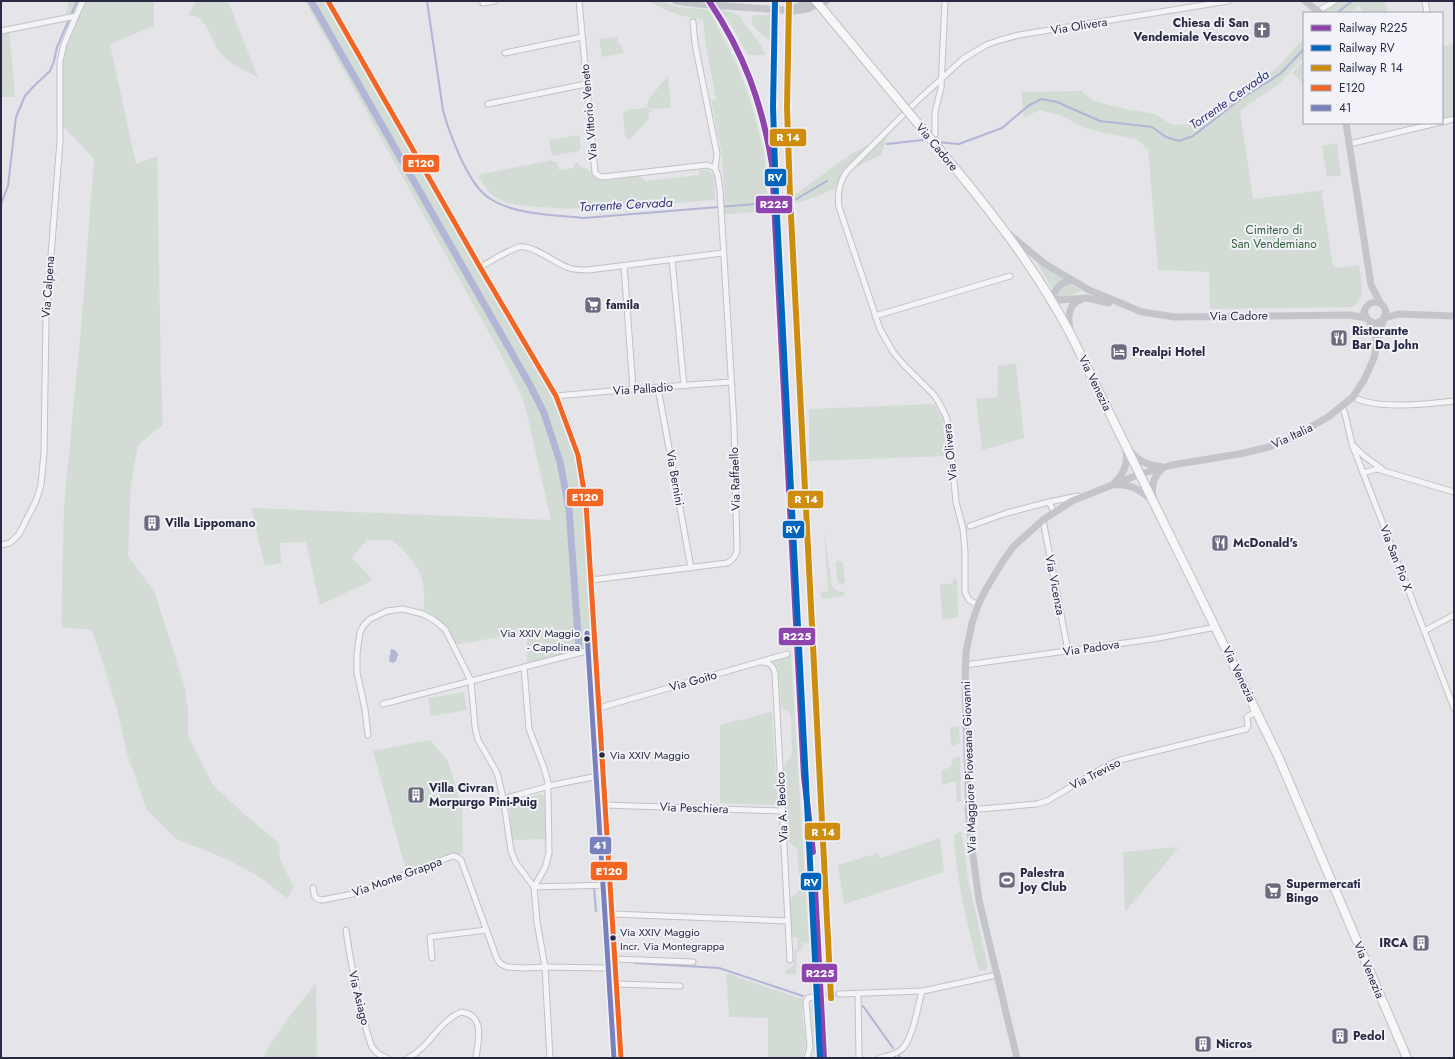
<svg xmlns="http://www.w3.org/2000/svg" width="1455" height="1059" viewBox="0 0 1455 1059" font-family="Jost,sans-serif">
  <style>
    .green { fill: #d2dcd5 }
    .water { fill: #b2b5d5 }
    .lines { fill: none; stroke-linecap: round; stroke-linejoin: round }
    .stream { stroke: #b2b5d5; stroke-width: 2 }
    .canal { stroke: #b2b5d5; stroke-width: 7 }
    .street-tunnel { stroke: #bfbfc8; stroke-width: 5; stroke-dasharray: 5 2.5; stroke-linecap: butt }
    .street-casing { stroke: #c1c1c7; stroke-width: 7 }
    .primary-casing { stroke: #c0c1c7; stroke-width: 10 }
    .street { stroke: #f4f4f6; stroke-width: 5 }
    .secondary { stroke: #c4c4cb; stroke-width: 7 }
    .primary { stroke: #f7f7f8; stroke-width: 8 }
    .primary-bridge-casing { stroke: #c0c1c7; stroke-width: 10; stroke-linecap: butt }
    .primary-bridge { stroke: #f7f7f8; stroke-width: 8 }
    .bus-1-casing { stroke: #f2f3f8; stroke-width: 8 }
    .bus-2-casing { stroke: #f2f3f8; stroke-width: 8 }
    .bus-1 { stroke: #f26522; stroke-width: 5 }
    .bus-2 { stroke: #7880be; stroke-width: 5 }
    .rail-1-casing { stroke: #f2f3f8; stroke-width: 9 }
    .rail-2-casing { stroke: #f2f3f8; stroke-width: 9 }
    .rail-3-casing { stroke: #f2f3f8; stroke-width: 9 }
    .rail-1 { stroke: #8e44ad; stroke-width: 6 }
    .rail-2 { stroke: #0065bd; stroke-width: 6 }
    .rail-3 { stroke: #ce8d0e; stroke-width: 6 }
    .bus-dot { fill: #2a2944; stroke: #f2f3f8; stroke-width: 1.5 }
    .labels { text-anchor: middle; stroke-width: 4; stroke-linejoin: round; paint-order: stroke }
    .bus-label { font-size: 11px; fill: #2a2944; stroke: #f2f3f8; text-anchor: start }
    .poi-label { font-size: 12px; font-weight: bold; fill: #2a2944; stroke: #f2f3f8; text-anchor: start }
    .street-label { font-size: 12px; fill: #2a2944; stroke: #f2f3f8 }
    .park-label { font-size: 12px; fill: #36613e; stroke: #f2f3f8 }
    .water-label { font-size: 13px; font-style: italic; fill: #31367a; stroke: #f2f3f8 }
    .line-badge { stroke: #f2f3f8; stroke-width: 1.5 }
    .badge-label { font-size: 11px; text-anchor: middle; font-weight: bold; fill: #fff }
  </style>
  <rect width="100%" height="100%" fill="#e4e4e9"/>
  <g class="green">
    <path d="M69 1H154V26L110 44 136 164 157 156 161 375 163 425 138 445 131 484 128 556 155 593 185 688 188 710V736L213 785 243 813 279 843 280 860 294 887 287 898 261 878 227 859 176 839 146 809 127 753 116 705 92 630 61 627 64 506 82 317 94 159 60 123V61L76 16 65 17Z"/>
    <path d="M196 1H228L258 78C246 70 231 65 221 54 210 41 209 16 188 15Z"/>
    <path d="M305 1H323L550 385 581 467 594 649 582 653 576 650 529 663 527 662V632L460 644H453L445 629 423 614C428 578 419 563 392 540H367L352 558 373 580 320 605 306 542 280 543 281 563 265 566 251 508 551 520 527 414 523 399 516 384 498 349Z"/>
    <path d="M650 1H661L679 7 709 10 738 67 751 103 764 151 767 196H788L796 194 851 154 877 141 890 128 881 155 847 171 839 186 821 195 789 206 784 209 721 215 720 199H725L722 155 711 100 716 99 706 46 703 20C683 16 667 13 650 1Z"/>
    <path d="M1335 1H1385L1388 13H1362L1360 5 1349 13H1320Z"/>
    <path d="M719 8 739 15C746 29 761 40 765 55H748L734 30Z"/>
    <path d="M773 14 771 48C771 46 771 44 770 42 765 34 745 27 754 15H766Z"/>
    <path d="M9 29 15 97H1V31Z"/>
    <path d="M617 37 618 44H621L622 49H623L624 53 602 57 599 39Z"/>
    <path d="M1304 38V57L1280 83 1240 111 1253 199 1325 190 1322 195 1333 266 1337 268 1359 265C1361 280 1367 298 1352 307L1210 309 1209 272 1158 270 1148 149 1136 139 1104 133 1082 127 1063 116 1039 110 1024 118 1021 92 1081 91 1094 101 1125 109 1155 114 1172 125 1193 124 1275 70Z"/>
    <path d="M1454 44V119L1442 122V46Z"/>
    <path d="M1304 60V83L1303 84 1292 73Z"/>
    <path d="M668 76 671 106 669 108 653 109 646 107 648 104V100Z"/>
    <path d="M646 108 652 110 648 114 649 119 629 140 625 137 623 114 627 110Z"/>
    <path d="M579 135 581 147 579 151 552 156 549 140Z"/>
    <path d="M1337 143 1341 175 1327 177 1322 146Z"/>
    <path d="M552 160 553 162H557L559 170 574 168V163H578L582 168C591 167 591 177 599 180 606 182 631 177 640 176L646 181 699 175V170C705 170 711 169 714 176L715 200C658 204 599 212 541 207 528 206 515 206 502 201 490 196 484 185 478 175Z"/>
    <path d="M1036 261 1062 279V280L1052 288Z"/>
    <path d="M1069 284 1080 289 1081 291 1066 297 1057 296 1059 289Z"/>
    <path d="M1016 363 1024 438 982 450 976 399 997 397 998 366Z"/>
    <path d="M935 404 943 420 946 456 809 461V409Z"/>
    <path d="M824 531 832 586 837 591 844 592V596L821 599V592L828 591Z"/>
    <path d="M838 560 843 563 845 582 842 584 838 582 835 564Z"/>
    <path d="M953 578H955L957 580 958 617 942 620 940 585 953 583Z"/>
    <path d="M791 655 809 945 807 943H804L800 951 797 952 796 974H785V970C797 967 794 960 794 950L798 949 797 937H792L790 899 800 890 797 849 787 840 784 765 792 755 791 718 789 712 781 706 778 668 773 661 774 659Z"/>
    <path d="M464 692 467 710 431 716 428 698Z"/>
    <path d="M772 712 777 798 776 803 773 805 720 803V725Z"/>
    <path d="M959 726 960 743 951 746 950 728Z"/>
    <path d="M430 740 448 761 462 807 463 851 457 857 407 874 373 751Z"/>
    <path d="M960 757 961 801 957 802 956 781 941 785 942 770C949 768 953 767 953 758Z"/>
    <path d="M541 794 545 797 546 839 512 840 509 803Z"/>
    <path d="M960 832 962 833 968 879 988 967 985 970 979 971C968 926 956 881 954 835Z"/>
    <path d="M940 838 944 872 844 904 838 865 878 853 880 858Z"/>
    <path d="M1179 847 1125 912 1123 852Z"/>
    <path d="M726 973 795 997 804 999C797 1017 812 1042 802 1058H768V1018L729 1017Z"/>
    <path d="M316 984 317 1058H264C265 1047 306 994 316 984Z"/>
    <path d="M815 999 818 1058H813L814 1049 811 1005 812 1000Z"/>
  </g>
  <path class="water" d="M391 649 395 650 398 654 396 661 393 663 389 661Z"/>
  <g class="lines">
    <g class="stream">
      <path d="M427 1 443 110C447 127 454 143 461 159 468 173 476 189 489 198 514 215 555 215 584 218L793 201 827 181"/>
      <path d="M1337 13 1352 1"/>
      <path d="M936 142 959 144 1002 128 1028 106 1041 99 1057 102 1100 121 1152 127 1166 137 1179 141 1193 136 1242 98 1280 74 1304 49"/>
      <path d="M887 144 922 140 928 141"/>
      <path d="M1 204 8 186 16 117 25 96 33 87 50 71 54 61 57 47 77 1"/>
      <path d="M594 888 596 911"/>
      <path d="M635 963 719 968 803 996"/>
      <path d="M863 1006 893 1048"/>
      <path d="M899 1056 900 1058"/>
    </g>
    <path class="canal" d="M311 1 488 311 530 385 544 413 560 462 569 509 579 649"/>
    <path class="street-tunnel" d="M818 996 839 994"/>
    <g class="street-casing">
      <g id="street">
        <path d="M579 1 595 173 599 176 603 177 707 165 715 168"/>
        <path d="M1425 1 1427 13"/>
        <path d="M483 3 494 1"/>
        <path d="M1318 11 1335 1"/>
        <path d="M693 22 695 44 717 154 715 168"/>
        <path d="M1 31 76 16 83 1"/>
        <path d="M505 53 582 37"/>
        <path d="M488 104 586 84"/>
        <path d="M1442 122 1454 119"/>
        <path d="M935 134V112L941 88 945 1"/>
        <path d="M1349 144 1437 123"/>
        <path d="M672 259 684 386"/>
        <path d="M624 266 633 389"/>
        <path d="M480 267C492 261 506 251 519 247 532 244 556 264 569 268 575 270 581 270 588 270L723 253"/>
        <path d="M875 316 1010 276"/>
        <path d="M658 388 691 568"/>
        <path d="M556 396 633 389 731 382"/>
        <path d="M1353 397C1378 410 1426 404 1454 401"/>
        <path d="M1342 407 1345 414 1352 444 1454 708"/>
        <path d="M1354 446 1364 456 1382 469"/>
        <path d="M1363 473 1377 469 1454 492"/>
        <path d="M1049 502 1078 496"/>
        <path d="M1043 520 1068 651"/>
        <path d="M970 526 1007 513 1049 502 1054 512"/>
        <path d="M1 545 10 543 19 534 36 501 41 485 44 452 46 319 60 141V61L64 44 76 16"/>
        <path d="M591 580 727 563C733 560 736 556 737 550L734 425 720 191 718 176 715 168"/>
        <path d="M978 605 969 600 965 592V552L963 529 956 502 949 429 946 416 938 401 934 395 904 365 893 352 880 329 839 207C837 193 839 182 847 171L916 102 963 59 986 45 1000 40 1019 35 1228 1"/>
        <path d="M1424 630 1428 629 1454 615"/>
        <path d="M761 662C769 662 773 665 775 673L790 960"/>
        <path d="M965 665 1153 639 1216 627"/>
        <path d="M524 667 529 729 543 765 548 782V793L549 853 545 868 534 887"/>
        <path d="M383 704 594 649"/>
        <path d="M599 708 787 654"/>
        <path d="M368 735 365 709 357 673V654L360 632 364 625 370 619 387 611 403 609 423 614 434 620 445 629 471 681 475 727 478 740 495 769 498 776 504 803 511 851 516 863 534 887 537 922 545 967 550 1058"/>
        <path d="M503 799 553 785 603 775"/>
        <path d="M605 805 782 811"/>
        <path d="M968 810 1037 804 1047 801 1108 765 1120 760 1246 729 1248 726 1247 717 1257 711"/>
        <path d="M534 887 610 885"/>
        <path d="M313 888C314 895 314 899 322 900L353 894 453 856 457 857 461 860 497 959 501 964 507 967 526 968 545 967 606 968 615 969"/>
        <path d="M612 914 788 921"/>
        <path d="M346 930C350 960 356 988 363 1017 366 1027 368 1038 372 1047 376 1053 381 1056 387 1058"/>
        <path d="M432 958 430 937 486 930"/>
        <path d="M614 959 693 962"/>
        <path d="M616 984 680 986"/>
        <path d="M839 994 923 991 997 975"/>
        <path d="M858 994 859 1058"/>
        <path d="M408 1058C429 1048 439 1021 461 1012 486 1015 478 1041 476 1058"/>
        <path d="M807 1058 810 1047 806 1002 808 998 818 996"/>
        <path d="M880 1058C887 1056 898 1054 903 1048 913 1037 918 1006 922 991"/>
      </g>
    </g>
    <g class="primary-casing">
      <path id="primary" d="M954 167C997 219 1038 273 1070 333L1195 586 1278 756 1407 1058"/>
    </g>
    <use href="#street" class="street"/>
    <g class="secondary">
      <path d="M328 1 480 267 556 396 566 420 578 455 583 481 586 503 621 1058"/>
      <path d="M676 1 698 4 795 11 807 9 826 1"/>
      <path d="M1305 1 1320 13"/>
      <path d="M792 9 811 1"/>
      <path d="M1346 123 1371 285 1380 302"/>
      <path d="M1009 234 1045 264 1089 290 1142 312 1175 317 1349 315 1366 318"/>
      <path d="M1073 281C1061 280 1056 289 1051 298L1060 300 1087 298 1109 303"/>
      <path d="M1385 318 1398 314 1454 316"/>
      <path d="M1370 322 1377 342"/>
      <path d="M1070 331C1068 319 1067 303 1082 299"/>
      <path d="M1131 452C1139 462 1149 465 1162 467"/>
      <path d="M1115 482C1125 473 1128 463 1126 450"/>
      <path d="M1116 485C1131 483 1140 491 1151 499"/>
      <path d="M1153 497C1151 486 1153 477 1162 469"/>
      <path d="M1017 1058 979 900 969 826 965 686 966 652 972 623 978 605 986 589 1003 561 1014 546 1043 520 1072 501 1140 474 1172 465 1239 454 1269 447 1289 439 1328 417 1353 397 1364 380 1374 358 1377 342 1386 311C1382 299 1368 299 1364 312L1368 320C1373 324 1378 324 1383 320"/>
    </g>
    <use href="#primary" class="primary"/>
    <g class="primary-bridge-casing">
      <path id="primary-bridge" d="M816 1 954 167"/>
    </g>
    <use href="#primary-bridge" class="primary-bridge"/>
    <g class="bus-1-casing">
      <path id="bus-1" d="M328 1 480 267 556 396 578 455 586 503 621 1058"/>
    </g>
    <g class="bus-2-casing">
      <path id="bus-2" d="M587 633 614 1058"/>
    </g>
    <use href="#bus-1" class="bus-1"/>
    <use href="#bus-2" class="bus-2"/>
    <g class="rail-1-casing">
      <g id="rail-1">
        <path d="M709 1C744 53 762 103 772 164L804 777 813 852"/>
        <path d="M815 888 824 1058"/>
      </g>
    </g>
    <g class="rail-2-casing">
      <path id="rail-2" d="M775 1 773 107 776 196 820 1058"/>
    </g>
    <g class="rail-3-casing">
      <path id="rail-3" d="M789 1 787 107 790 196 831 998"/>
    </g>
    <use href="#rail-1" class="rail-1"/>
    <use href="#rail-2" class="rail-2"/>
    <use href="#rail-3" class="rail-3"/>
  </g>
  <defs>
    <g id="church-square" transform="scale(0.9)"><rect x="-9" y="-9" width="18" height="18" rx="4" fill="#6b6a7e" stroke="#f2f3f8"/><path d="M-1.2-6h2.4v3.5h3.3v2.4h-3.3V6h-2.4V-.1h-3.3v-2.4h3.3Z" fill="#fff"/></g>
    <g id="supermarket-square" transform="scale(0.9)"><rect x="-9" y="-9" width="18" height="18" rx="4" fill="#6b6a7e" stroke="#f2f3f8"/><path d="M-6-5.5h2.5l.6 2H6L4.5 2H-2.5L-4.4-4H-6ZM-1.5 3.2a1.3 1.3 0 1 0 .1 0ZM3 3.2a1.3 1.3 0 1 0 .1 0Z" fill="#fff"/></g>
    <g id="restaurant-square" transform="scale(0.9)"><rect x="-9" y="-9" width="18" height="18" rx="4" fill="#6b6a7e" stroke="#f2f3f8"/><path d="M-5-6h1v4h1v-4h1v4h1v-4h1v5L-1.5 .5V6h-2V.5L-5-1ZM5-6V6H3V1.5H1.5Q1.5-4 5-6Z" fill="#fff"/></g>
    <g id="hotel-square" transform="scale(0.9)"><rect x="-9" y="-9" width="18" height="18" rx="4" fill="#6b6a7e" stroke="#f2f3f8"/><path d="M-6-4.5h1.5V1H6V5H4.5V3h-9V5H-6ZM-4 0a1.8 1.8 0 1 1 3.6 0ZM.5 0V-2.5h3Q6-2.5 6 0Z" fill="#fff"/></g>
    <g id="building-square" transform="scale(0.9)"><rect x="-9" y="-9" width="18" height="18" rx="4" fill="#6b6a7e" stroke="#f2f3f8"/><path d="M-4-6H4V6H1V3H-1V6H-4ZM-2.5-4.3h1.7v1.8h-1.7ZM.8-4.3h1.7v1.8H.8ZM-2.5-1h1.7V.8h-1.7ZM.8-1h1.7V.8H.8Z" fill="#fff"/></g>
    <g id="stadium-square" transform="scale(0.9)"><rect x="-9" y="-9" width="18" height="18" rx="4" fill="#6b6a7e" stroke="#f2f3f8"/><path d="M0-5a6.5 5 0 1 0 0 10a6.5 5 0 1 0 0-10ZM-3.5-1.8h7v3.6h-7Z" fill="#fff"/></g>
  </defs>
  <g fill-rule="evenodd">
    <use href="#church-square" x="1262" y="30"/>
    <use href="#supermarket-square" x="593" y="305"/>
    <use href="#restaurant-square" x="1339" y="338"/>
    <use href="#hotel-square" x="1119" y="352"/>
    <use href="#building-square" x="152" y="523"/>
    <use href="#restaurant-square" x="1220" y="543"/>
    <use href="#building-square" x="416" y="795"/>
    <use href="#stadium-square" x="1007" y="880"/>
    <use href="#supermarket-square" x="1273" y="891"/>
    <use href="#building-square" x="1421" y="943"/>
    <use href="#building-square" x="1340" y="1036"/>
    <use href="#building-square" x="1203" y="1044"/>
  </g>
  <g class="bus-dot">
    <circle cx="587" cy="639" r="3.5"/>
    <circle cx="602" cy="755" r="3.5"/>
    <circle cx="613" cy="938" r="3.5"/>
  </g>
  <g class="labels">
    <g class="bus-label">
      <text x="580" y="637" text-anchor="end">Via XXIV Maggio<tspan x="580" dy="14">- Capolinea</tspan></text>
      <text x="610" y="759">Via XXIV Maggio</text>
      <text x="620" y="936">Via XXIV Maggio<tspan x="620" dy="14">Incr. Via Montegrappa</tspan></text>
    </g>
    <g class="poi-label">
      <text x="1249" y="27" text-anchor="end">Chiesa di San<tspan x="1249" dy="14">Vendemiale Vescovo</tspan></text>
      <text x="606" y="309">famila</text>
      <text x="1352" y="335">Ristorante<tspan x="1352" dy="14">Bar Da John</tspan></text>
      <text x="1132" y="356">Prealpi Hotel</text>
      <text x="165" y="527">Villa Lippomano</text>
      <text x="1233" y="547">McDonald's</text>
      <text x="429" y="792">Villa Civran<tspan x="429" dy="14">Morpurgo Pini-Puig</tspan></text>
      <text x="1020" y="877">Palestra<tspan x="1020" dy="14">Joy Club</tspan></text>
      <text x="1286" y="888">Supermercati<tspan x="1286" dy="14">Bingo</tspan></text>
      <text x="1408" y="947" text-anchor="end">IRCA</text>
      <text x="1353" y="1040">Pedol</text>
      <text x="1216" y="1048">Nicros</text>
    </g>
    <g class="street-label">
      <text transform="translate(1079 26) rotate(-9)" y="4">Via Olivera</text>
      <text transform="translate(589 112) rotate(-95)" y="4">Via Vittorio Veneto</text>
      <text transform="translate(937 147) rotate(50)" y="4">Via Cadore</text>
      <text transform="translate(48 287) rotate(-86)" y="4">Via Calpena</text>
      <text transform="translate(1239 316) rotate(-1)" y="4">Via Cadore</text>
      <text transform="translate(1095 383) rotate(64)" y="4">Via Venezia</text>
      <text transform="translate(643 389) rotate(-4)" y="4">Via Palladio</text>
      <text transform="translate(1292 436) rotate(-25)" y="4">Via Italia</text>
      <text transform="translate(950 452) rotate(-96)" y="4">Via Olivera</text>
      <text transform="translate(675 478) rotate(80)" y="4">Via Bernini</text>
      <text transform="translate(735 479) rotate(-92)" y="4">Via Raffaello</text>
      <text transform="translate(1396 558) rotate(69)" y="4">Via San Pio X</text>
      <text transform="translate(1055 585) rotate(79)" y="4">Via Vicenza</text>
      <text transform="translate(1091 648) rotate(-8)" y="4">Via Padova</text>
      <text transform="translate(1239 674) rotate(64)" y="4">Via Venezia</text>
      <text transform="translate(693 681) rotate(-16)" y="4">Via Goito</text>
      <text transform="translate(969 767) rotate(-92)" y="4">Via Maggiore Piovesana Giovanni</text>
      <text transform="translate(1095 774) rotate(-27)" y="4">Via Treviso</text>
      <text transform="translate(782 807) rotate(-93)" y="4">Via A. Beolco</text>
      <text transform="translate(694 808) rotate(2)" y="4">Via Peschiera</text>
      <text transform="translate(397 877) rotate(-20)" y="4">Via Monte Grappa</text>
      <text transform="translate(1369 970) rotate(67)" y="4">Via Venezia</text>
      <text transform="translate(359 998) rotate(76)" y="4">Via Asiago</text>
    </g>
    <g class="park-label">
      <text x="1274" y="234">Cimitero di<tspan x="1274" dy="14">San Vendemiano</tspan></text>
    </g>
    <g class="water-label">
      <text transform="translate(1229 99) rotate(-35)" y="5">Torrente Cervada</text>
      <text transform="translate(626 204) rotate(-3)" y="5">Torrente Cervada</text>
    </g>
  </g>
  <g class="line-badge">
    <rect x="769" y="128" width="38" height="19" rx="4" fill="#ce8d0e"/>
    <rect x="402" y="154" width="38" height="19" rx="4" fill="#f26522"/>
    <rect x="764" y="168" width="23" height="19" rx="4" fill="#0065bd"/>
    <rect x="755" y="195" width="38" height="19" rx="4" fill="#8e44ad"/>
    <rect x="566" y="488" width="38" height="19" rx="4" fill="#f26522"/>
    <rect x="787" y="490" width="37" height="19" rx="4" fill="#ce8d0e"/>
    <rect x="782" y="520" width="23" height="19" rx="4" fill="#0065bd"/>
    <rect x="778" y="627" width="38" height="19" rx="4" fill="#8e44ad"/>
    <rect x="804" y="822" width="37" height="19" rx="4" fill="#ce8d0e"/>
    <rect x="589" y="836" width="23" height="19" rx="4" fill="#7880be"/>
    <rect x="590" y="861" width="38" height="20" rx="4" fill="#f26522"/>
    <rect x="800" y="872" width="22" height="19" rx="4" fill="#0065bd"/>
    <rect x="801" y="963" width="37" height="20" rx="4" fill="#8e44ad"/>
  </g>
  <g class="badge-label">
    <text x="788" y="141">R 14</text>
    <text x="421" y="167">E120</text>
    <text x="775" y="181">RV</text>
    <text x="774" y="208">R225</text>
    <text x="585" y="501">E120</text>
    <text x="806" y="503">R 14</text>
    <text x="793" y="533">RV</text>
    <text x="797" y="640">R225</text>
    <text x="823" y="836">R 14</text>
    <text x="600" y="849">41</text>
    <text x="609" y="875">E120</text>
    <text x="811" y="886">RV</text>
    <text x="820" y="977">R225</text>
  </g>
  <rect width="1455" height="1059" fill="none" stroke="#2a2944" stroke-width="4"/>
  <rect x="1303" y="12" width="140" height="112" fill="#f2f3f8" stroke="#a2a2b0"/>
  <rect x="1311" y="25" width="20" height="6" fill="#8e44ad" stroke="#a2a2b0"/>
  <text x="1339" y="32" font-size="12" fill="#2a2944">Railway R225</text>
  <rect x="1311" y="45" width="20" height="6" fill="#0065bd" stroke="#a2a2b0"/>
  <text x="1339" y="52" font-size="12" fill="#2a2944">Railway RV</text>
  <rect x="1311" y="65" width="20" height="6" fill="#ce8d0e" stroke="#a2a2b0"/>
  <text x="1339" y="72" font-size="12" fill="#2a2944">Railway R 14</text>
  <rect x="1311" y="85" width="20" height="6" fill="#f26522" stroke="#a2a2b0"/>
  <text x="1339" y="92" font-size="12" fill="#2a2944">E120</text>
  <rect x="1311" y="105" width="20" height="6" fill="#7880be" stroke="#a2a2b0"/>
  <text x="1339" y="112" font-size="12" fill="#2a2944">41</text>
</svg>
